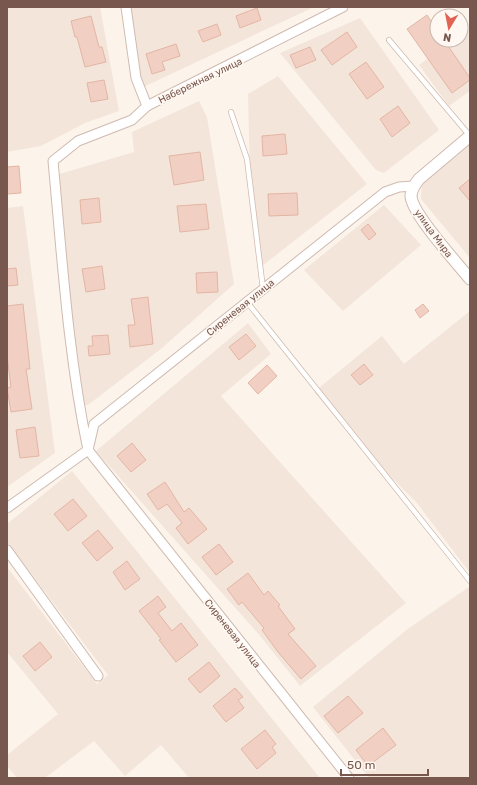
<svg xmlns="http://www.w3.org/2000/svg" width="477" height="785" viewBox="0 0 477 785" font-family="Rubik,sans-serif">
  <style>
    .residential { fill: #f4e5da }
    .building { fill: #f1d0c3; stroke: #e3b5a4 }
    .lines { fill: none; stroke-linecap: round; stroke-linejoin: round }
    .service-casing { stroke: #cfbab0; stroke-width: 6 }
    .minor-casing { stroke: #cfbab0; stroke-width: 11 }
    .tertiary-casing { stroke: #cfbab0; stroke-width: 13 }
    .service { stroke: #fff; stroke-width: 4.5 }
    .minor { stroke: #fff; stroke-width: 9 }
    .tertiary { stroke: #fff; stroke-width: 11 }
    .labels { text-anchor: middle; stroke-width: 3.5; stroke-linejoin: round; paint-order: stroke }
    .street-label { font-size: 10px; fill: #78584e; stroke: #fff8f2 }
  </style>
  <rect width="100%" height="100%" fill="#fcf4eb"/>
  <g class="residential">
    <path d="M7 7H100L119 111 85 123 41 146 7 152Z"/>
    <path d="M121 7H314L139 89 129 56Z"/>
    <path d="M360 18 439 130 384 173 376 170 280 53Z"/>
    <path d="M470 28V91L449 106 419 65 453 40H461V35Z"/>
    <path d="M278 76 367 184 262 266 250 180 248 94Z"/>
    <path d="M199 101 207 117 234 284 162 348 88 405H83L53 176 134 152 132 132Z"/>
    <path d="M470 143V258L421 199 422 179Z"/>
    <path d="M384 205 421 245 343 311 304 270Z"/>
    <path d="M23 206 55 453 7 487V208Z"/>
    <path d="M470 311V573L417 503 360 446 314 392 382 336 404 364Z"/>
    <path d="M248 323 271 354 221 396 406 603 300 686 261 637 96 451Z"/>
    <path d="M72 471 320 778H189L161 745 125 776 94 741 45 778H17L7 766V755L58 714 7 652V567L97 684 108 675 7 542V524Z"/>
    <path d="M469 587 470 589V778H369L313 707 409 628Z"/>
  </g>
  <g class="building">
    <path d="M257 8 261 20 240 28 236 16Z"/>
    <path d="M427 15 437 30V40H444L470 78V80L452 93 407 29Z"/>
    <path d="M91 16 99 47H102L106 62 85 67 77 37H75L71 21Z"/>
    <path d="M217 24 221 35 203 42 198 31Z"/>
    <path d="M347 32 357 47 332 65 321 50Z"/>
    <path d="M176 44 180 56 162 62 165 70 152 74 146 54Z"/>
    <path d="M310 47 316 60 296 68 290 55Z"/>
    <path d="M366 62 384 87 367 99 349 74Z"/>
    <path d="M104 80 108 99 91 102 87 83Z"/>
    <path d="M398 106 410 123 392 137 380 119Z"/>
    <path d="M285 134 287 154 263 156 262 136Z"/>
    <path d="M200 152 204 180 174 185 169 156Z"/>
    <path d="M19 166 21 193 7 194V167Z"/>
    <path d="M470 179V201L459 188Z"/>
    <path d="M297 193 298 215 269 216 268 194Z"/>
    <path d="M99 198 101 222 82 224 80 200Z"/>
    <path d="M206 204 209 229 180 232 177 206Z"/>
    <path d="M368 224 376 234 369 240 361 230Z"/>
    <path d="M102 266 105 289 86 292 82 269Z"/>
    <path d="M16 268 18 285 7 286V269Z"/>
    <path d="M217 272 218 292 197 293 196 273Z"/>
    <path d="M148 297 153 344 130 347 128 325H135L131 299Z"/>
    <path d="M23 304 30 369H26L32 409 11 412 7 388 11 387 7 356V306Z"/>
    <path d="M423 304 429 311 420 318 415 310Z"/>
    <path d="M246 334 256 346 239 360 229 347Z"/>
    <path d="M108 335 110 354 89 356 88 346H93L92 336Z"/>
    <path d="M364 364 373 375 360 385 351 375Z"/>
    <path d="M267 365 277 376 258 394 248 383Z"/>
    <path d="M35 427 39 456 20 458 16 430Z"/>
    <path d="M132 443 146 460 131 472 117 456Z"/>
    <path d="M165 482 184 512 189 508 207 529 188 544 176 528 182 523 167 504 158 510 147 494Z"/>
    <path d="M73 499 87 516 68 531 54 514Z"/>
    <path d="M98 530 113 548 97 561 82 543Z"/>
    <path d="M219 544 233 562 216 575 202 557Z"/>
    <path d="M127 561 140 579 125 590 113 572Z"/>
    <path d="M248 573 264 595 268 591 280 605 278 606 295 629 288 634 316 666 301 679 278 652 262 630 264 628 242 602 239 605 227 589Z"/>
    <path d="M158 596 166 607 158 613 172 631 181 623 198 645 176 662 159 640 161 639 139 611Z"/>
    <path d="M40 642 52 657 35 671 23 656Z"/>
    <path d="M209 662 220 676 200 693 188 679Z"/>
    <path d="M235 688 243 697 238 700 244 708 226 722 213 706Z"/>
    <path d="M348 696 363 713 338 733 324 716Z"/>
    <path d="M383 728 396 745 368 766 356 750Z"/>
    <path d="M265 730 276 744 272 747 276 753 257 769 241 749Z"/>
  </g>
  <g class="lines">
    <g class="service-casing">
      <g id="service">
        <path d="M389 40 470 136"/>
        <path d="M231 112 247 159 263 289"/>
        <path d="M247 302 470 581"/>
      </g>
    </g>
    <g class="minor-casing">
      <g id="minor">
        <path d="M126 7 136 78 147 106"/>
        <path d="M7 508 88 450C68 355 62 257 53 161L78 141 132 120 147 106 343 7"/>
        <path d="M7 550 98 676"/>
        <path d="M349 778 88 450 94 424 385 192 399 187 413 186"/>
      </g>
    </g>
    <g class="tertiary-casing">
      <path id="tertiary" d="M470 136 419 179C415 184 412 189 411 195 410 212 458 264 470 279"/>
    </g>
    <use href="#service" class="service"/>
    <use href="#minor" class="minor"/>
    <use href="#tertiary" class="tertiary"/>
  </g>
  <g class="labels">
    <g class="street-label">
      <text transform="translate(200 80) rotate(-26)" y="4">Набережная улица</text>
      <text transform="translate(434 233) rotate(54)" y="4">улица Мира</text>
      <text transform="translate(240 307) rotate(-39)" y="4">Сиреневая улица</text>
      <text transform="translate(233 633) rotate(52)" y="4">Сиреневая улица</text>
    </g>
  </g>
  <rect width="477" height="785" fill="none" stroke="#78584e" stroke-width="16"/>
  <g transform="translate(449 28) rotate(190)"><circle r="19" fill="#fff8f2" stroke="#c9b8b0"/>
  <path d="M0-3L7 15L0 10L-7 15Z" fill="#e26355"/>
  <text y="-6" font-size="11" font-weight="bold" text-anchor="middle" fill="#78584e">N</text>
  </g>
  <path d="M341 769v6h87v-6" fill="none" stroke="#78584e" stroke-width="2"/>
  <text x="347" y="769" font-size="12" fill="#78584e" stroke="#fff8f2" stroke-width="3" paint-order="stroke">50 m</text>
</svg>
